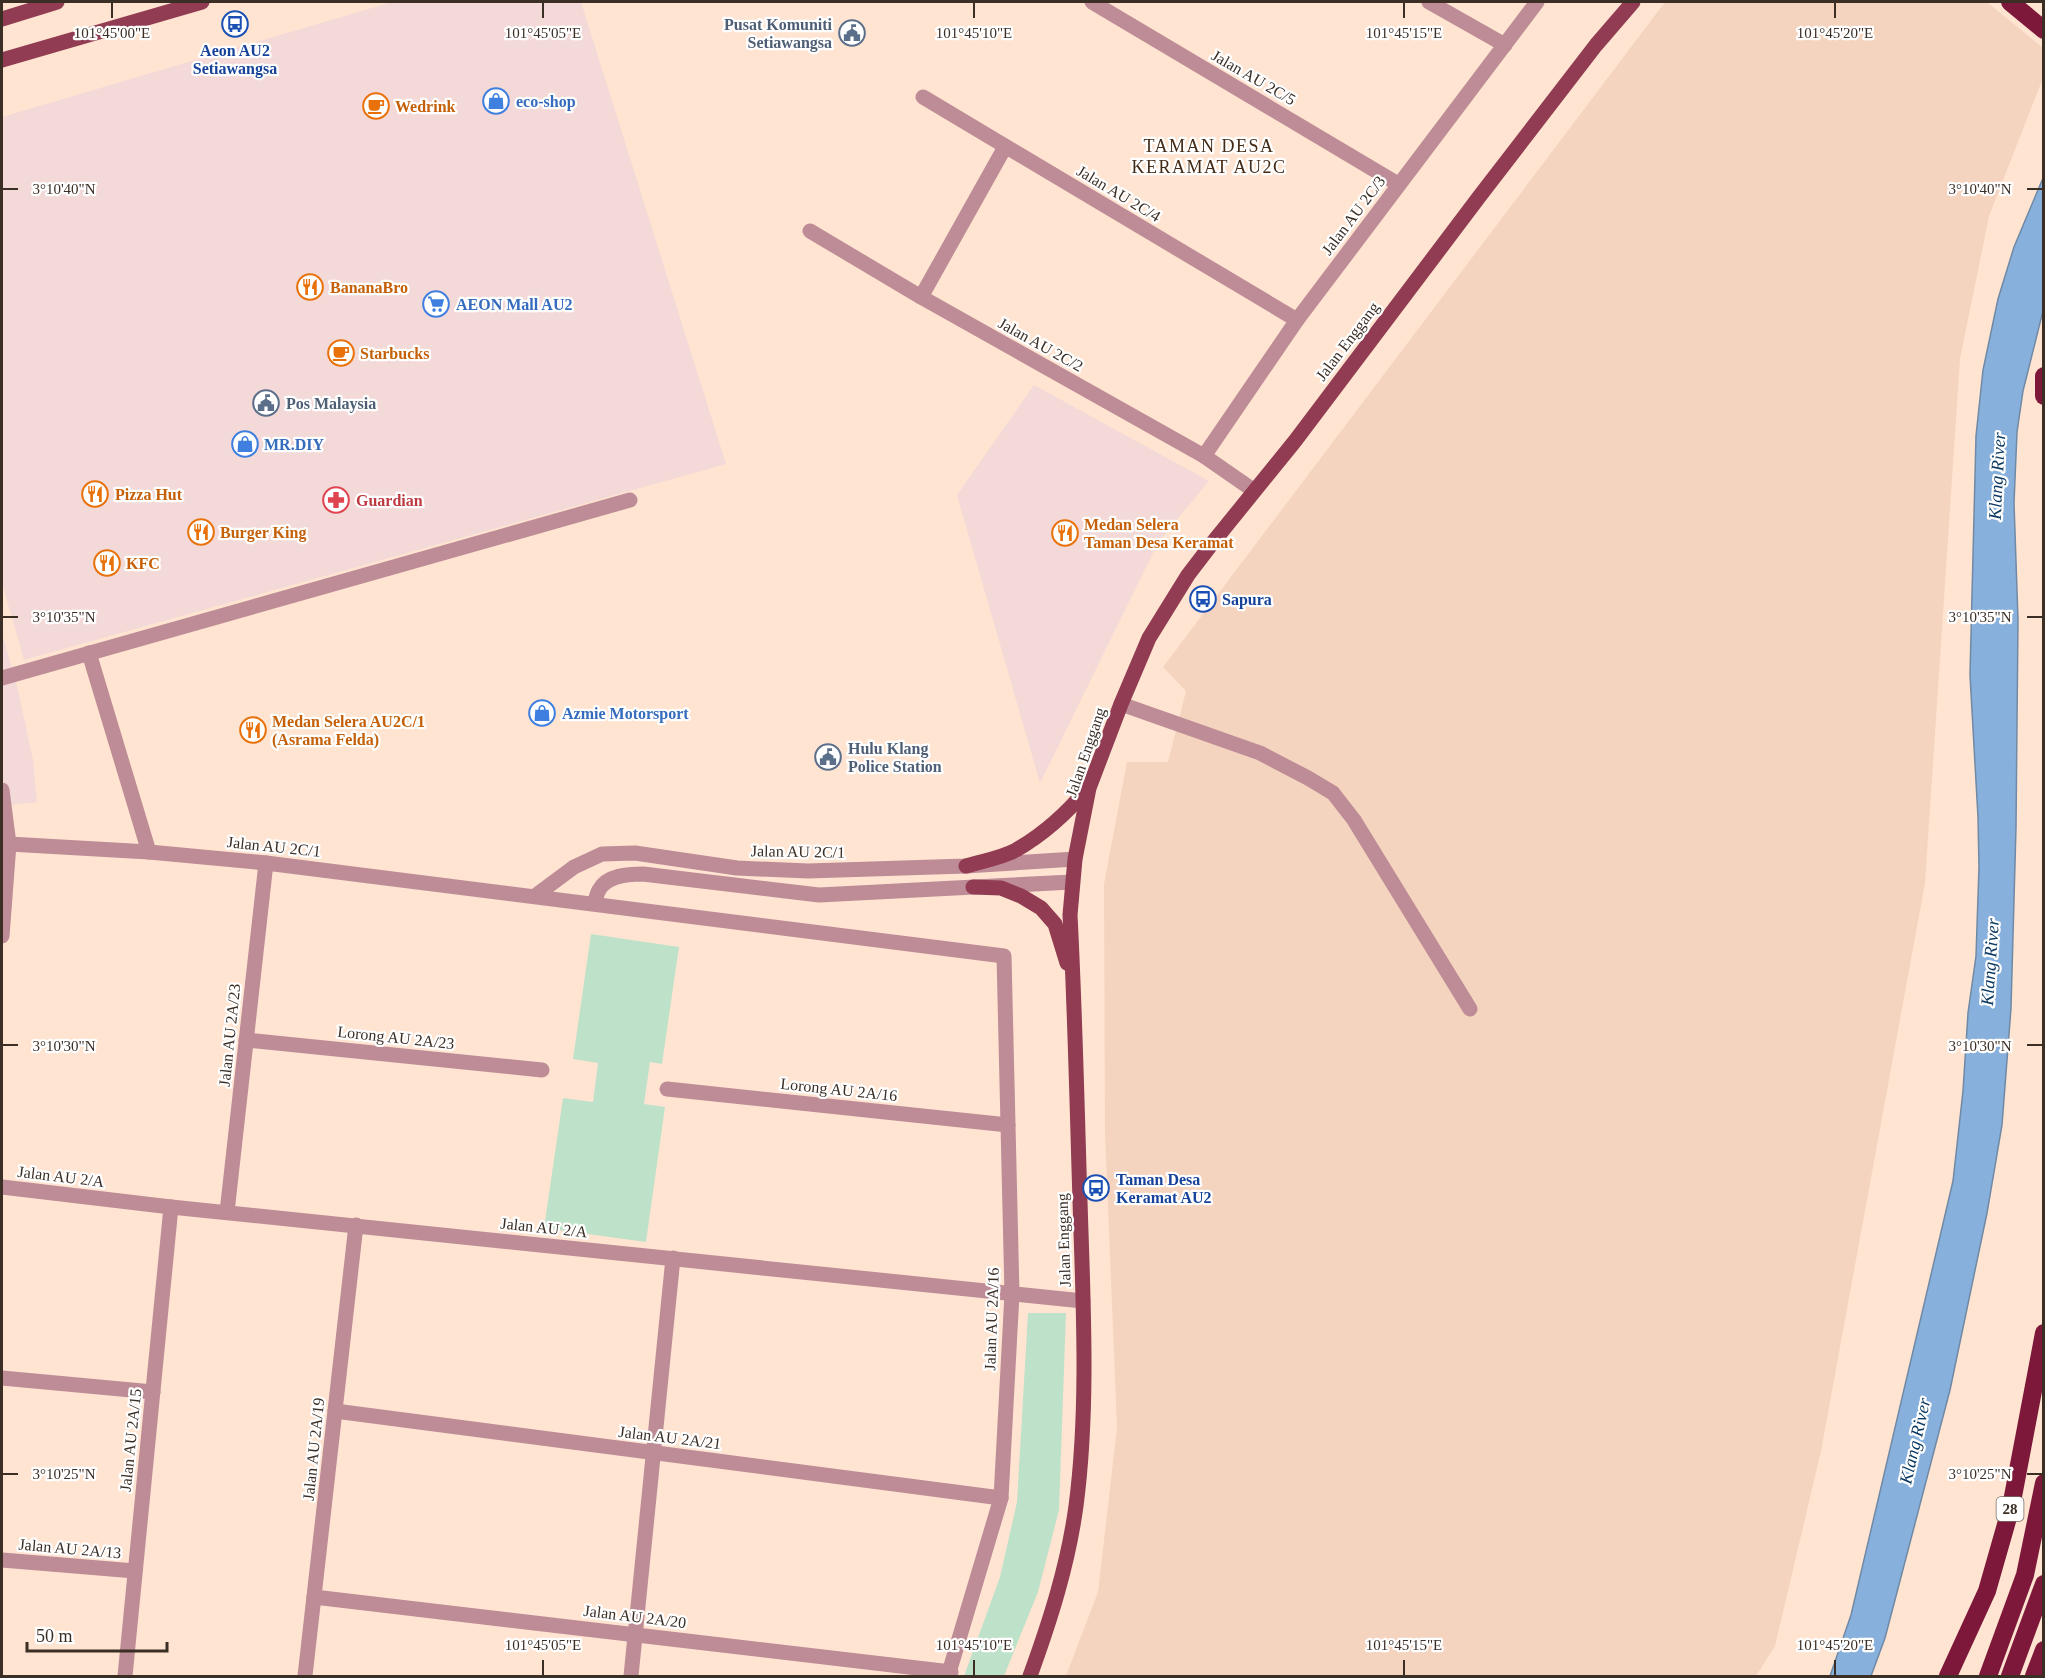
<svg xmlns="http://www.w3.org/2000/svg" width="2045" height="1678" viewBox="0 0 2045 1678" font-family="'Times New Roman',serif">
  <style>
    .commercial { fill: #f3d9d7 }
    .built { fill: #f4d4bf }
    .green { fill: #bee1ca }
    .water { fill: #87b0dc; stroke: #7089a5; stroke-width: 1.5 }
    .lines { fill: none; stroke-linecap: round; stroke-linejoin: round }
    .minor { stroke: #be8c96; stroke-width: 15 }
    .major { stroke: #913c52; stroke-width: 15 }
    .highway { stroke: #7d183b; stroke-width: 18 }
    .ticks { fill: none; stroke: #3b2e25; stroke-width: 2 }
    .labels { text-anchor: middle; stroke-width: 4.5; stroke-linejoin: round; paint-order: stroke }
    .shield { fill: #fff; stroke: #766d66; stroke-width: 1.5 }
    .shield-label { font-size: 15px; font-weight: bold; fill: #3b2e25 }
    .service-label { font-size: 16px; font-weight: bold; fill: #4e5e75; stroke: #fff; text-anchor: start }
    .transit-label { font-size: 16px; font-weight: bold; fill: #164399; stroke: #fff; text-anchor: start }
    .street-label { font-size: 16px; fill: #3b2e25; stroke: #fff }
    .shop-label { font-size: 16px; font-weight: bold; fill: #366cbe; stroke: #fff; text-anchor: start }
    .food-label { font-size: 16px; font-weight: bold; fill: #c56008; stroke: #fff; text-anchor: start }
    .health-label { font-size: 16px; font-weight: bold; fill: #be3a42; stroke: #fff; text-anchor: start }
    .neighbourhood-label { font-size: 18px; letter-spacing: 1.5px; fill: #432a16; stroke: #fff }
    .water-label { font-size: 18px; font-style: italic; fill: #0d3a62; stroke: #fff }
    .ticks-label { font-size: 15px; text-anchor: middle; fill: #3b2e25; stroke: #fff; stroke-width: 4.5; stroke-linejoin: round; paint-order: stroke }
  </style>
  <rect width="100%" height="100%" fill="#ffe4d1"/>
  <g class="commercial">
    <path d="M392 2H581L726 464 24 660 2 583V117Z"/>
    <path d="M1034 385 1209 481 1159 541 1040 783 957 495Z"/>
    <path d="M2 633 18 690 33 760 37 802 2 806Z"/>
  </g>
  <path class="built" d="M1665 2H1987L2043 48V78L1989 216 1960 359 1925 883 1821 1451 1775 1646 1756 1676H1066L1098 1592 1117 1428 1105 1132 1104 884 1127 762H1168L1186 691 1163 667Z"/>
  <g class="green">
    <path d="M591 934 679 947 662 1064 650 1062 644 1104 665 1107 646 1242 544 1228 563 1098 593 1102 598 1063 573 1059Z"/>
    <path d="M1028 1313H1066L1059 1510 1038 1592 1004 1676H964L1000 1577 1017 1502Z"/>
  </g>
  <path class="water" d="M2043 178V311L2023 391 2017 432 2014 503 2018 620 2016 827 2011 1008 2002 1125 1987 1213 1950 1390 1885 1638 1871 1676H1830L1851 1615 1953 1181 1963 1091 1968 1013 1976 956 1979 867 1978 817 1970 675 1976 436 1983 370 1998 299 2014 247Z"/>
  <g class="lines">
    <g class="minor">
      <path d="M1092 2 1398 184"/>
      <path d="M1429 2 1505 45"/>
      <path d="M923 97 1297 320"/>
      <path d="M810 231 921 297 1204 456 1253 490"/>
      <path d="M921 297 1005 147"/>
      <path d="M1204 456 1297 320 1537 2"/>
      <path d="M89 653 149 852"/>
      <path d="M2 678 630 500"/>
      <path d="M1121 704 1260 753 1308 778 1333 793 1354 820 1470 1009"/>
      <path d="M2 790 9 844 2 936"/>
      <path d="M9 844 149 852 266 863 1004 956 1012 1294 1001 1498 948 1676"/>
      <path d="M535 896 574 867 602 854 635 853 737 868 808 871 966 866 1075 859"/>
      <path d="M594 903C596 899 597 893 599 890 607 875 629 874 643 874L819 895 1072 882"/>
      <path d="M246 1040 542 1070"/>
      <path d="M667 1089 1008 1125"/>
      <path d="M2 1187 171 1207 1083 1301"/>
      <path d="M227 1212 266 863"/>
      <path d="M2 1378 153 1392"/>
      <path d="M335 1411 1001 1498"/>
      <path d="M2 1560 135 1571"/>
      <path d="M314 1597 951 1672"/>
      <path d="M125 1676 171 1207"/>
      <path d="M305 1676 356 1225"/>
      <path d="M631 1676 673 1258"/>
    </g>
    <g class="major">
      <path d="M2 19 57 2"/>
      <path d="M2 60 202 2"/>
      <path d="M966 866C982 861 1001 858 1016 850 1044 834 1067 813 1087 789"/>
      <path d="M973 887 1001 888 1021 896 1041 908 1055 924 1067 963"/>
      <path d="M1030 1676C1050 1621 1068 1565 1076 1506 1089 1407 1083 1300 1080 1201 1077 1106 1075 1010 1070 915L1075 859 1089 788 1121 704 1149 638 1188 575 1214 541 1295 441 1479 197 1596 45 1633 2"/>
    </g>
    <g class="highway">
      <path d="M2010 2 2044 30"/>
      <path d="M2044 376V396"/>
      <path d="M1948 1676 1987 1591 2011 1507 2044 1333"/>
      <path d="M1988 1676 2025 1575 2044 1483"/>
      <path d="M2010 1676 2044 1584"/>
      <path d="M2034 1676 2044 1650"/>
    </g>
  </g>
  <path class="ticks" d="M112 3V18M543 3V18M974 3V18M1404 3V18M1835 3V18M3 189H18M2027 189H2042M3 617H18M2027 617H2042M3 1045H18M2027 1045H2042M3 1474H18M2027 1474H2042M543 1660V1675M974 1660V1675M1404 1660V1675M1835 1660V1675"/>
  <defs>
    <g id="bus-ring" transform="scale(1.35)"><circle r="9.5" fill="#fff" stroke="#1a4fb4" stroke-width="1.5"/><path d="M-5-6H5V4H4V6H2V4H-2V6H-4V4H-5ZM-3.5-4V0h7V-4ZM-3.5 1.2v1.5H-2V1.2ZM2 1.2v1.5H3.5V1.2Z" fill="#1a4fb4"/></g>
    <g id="civic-ring" transform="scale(1.35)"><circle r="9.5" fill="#fff" stroke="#5c6f8a" stroke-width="1.5"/><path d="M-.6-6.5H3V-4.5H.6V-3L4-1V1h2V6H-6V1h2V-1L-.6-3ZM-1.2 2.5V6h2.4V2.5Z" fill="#5c6f8a"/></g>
    <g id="shop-ring" transform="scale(1.35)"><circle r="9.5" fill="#fff" stroke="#3f7fe0" stroke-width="1.5"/><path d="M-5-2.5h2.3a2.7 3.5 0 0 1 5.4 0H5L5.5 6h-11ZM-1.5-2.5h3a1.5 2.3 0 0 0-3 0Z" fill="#3f7fe0"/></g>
    <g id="cafe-ring" transform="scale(1.35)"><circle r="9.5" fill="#fff" stroke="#e8710a" stroke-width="1.5"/><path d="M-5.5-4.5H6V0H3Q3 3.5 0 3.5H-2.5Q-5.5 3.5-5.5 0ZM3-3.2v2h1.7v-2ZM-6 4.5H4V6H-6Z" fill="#e8710a"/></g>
    <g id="restaurant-ring" transform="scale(1.35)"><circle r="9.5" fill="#fff" stroke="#e8710a" stroke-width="1.5"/><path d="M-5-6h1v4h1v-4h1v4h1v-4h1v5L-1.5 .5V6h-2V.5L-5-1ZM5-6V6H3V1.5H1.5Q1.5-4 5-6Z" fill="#e8710a"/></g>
    <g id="supermarket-ring" transform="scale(1.35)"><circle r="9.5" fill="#fff" stroke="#3f7fe0" stroke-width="1.5"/><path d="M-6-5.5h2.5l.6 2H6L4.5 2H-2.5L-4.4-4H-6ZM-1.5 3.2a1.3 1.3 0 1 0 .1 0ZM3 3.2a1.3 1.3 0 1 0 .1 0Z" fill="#3f7fe0"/></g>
    <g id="pharmacy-ring" transform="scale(1.35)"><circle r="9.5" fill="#fff" stroke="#e0444e" stroke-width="1.5"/><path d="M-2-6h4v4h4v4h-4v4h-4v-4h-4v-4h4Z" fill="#e0444e"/></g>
  </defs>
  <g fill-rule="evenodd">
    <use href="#bus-ring" x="235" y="24"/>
    <use href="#civic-ring" x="852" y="33"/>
    <use href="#shop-ring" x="496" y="101"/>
    <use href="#cafe-ring" x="376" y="106"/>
    <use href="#restaurant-ring" x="310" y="287"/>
    <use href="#supermarket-ring" x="436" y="304"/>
    <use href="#cafe-ring" x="341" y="353"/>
    <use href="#civic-ring" x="266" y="403"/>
    <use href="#shop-ring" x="245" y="444"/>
    <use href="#restaurant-ring" x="95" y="494"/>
    <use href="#pharmacy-ring" x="336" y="500"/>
    <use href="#restaurant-ring" x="201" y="532"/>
    <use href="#restaurant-ring" x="1065" y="533"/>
    <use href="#restaurant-ring" x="107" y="563"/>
    <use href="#bus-ring" x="1203" y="599"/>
    <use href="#shop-ring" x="542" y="713"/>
    <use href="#restaurant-ring" x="253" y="730"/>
    <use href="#civic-ring" x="828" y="757"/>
    <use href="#bus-ring" x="1096" y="1188"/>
  </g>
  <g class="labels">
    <rect class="shield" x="1996.5" y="1497" width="27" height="24" rx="4.5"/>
    <g class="shield-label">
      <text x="2010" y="1514">28</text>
    </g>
    <g class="service-label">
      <text x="832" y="30" text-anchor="end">Pusat Komuniti<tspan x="832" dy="18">Setiawangsa</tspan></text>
      <text x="286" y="409">Pos Malaysia</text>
      <text x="848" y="754">Hulu Klang<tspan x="848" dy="18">Police Station</tspan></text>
    </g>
    <g class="transit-label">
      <text x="235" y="56" text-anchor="middle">Aeon AU2<tspan x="235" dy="18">Setiawangsa</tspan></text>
      <text x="1222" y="605">Sapura</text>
      <text x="1116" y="1185">Taman Desa<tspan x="1116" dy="18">Keramat AU2</tspan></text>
    </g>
    <g class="street-label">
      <text transform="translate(1254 77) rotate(30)" y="6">Jalan AU 2C/5</text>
      <text transform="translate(1119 193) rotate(31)" y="6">Jalan AU 2C/4</text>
      <text transform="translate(1353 215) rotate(-53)" y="6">Jalan AU 2C/3</text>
      <text transform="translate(1347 341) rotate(-53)" y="6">Jalan Enggang</text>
      <text transform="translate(1041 344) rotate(29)" y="6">Jalan AU 2C/2</text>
      <text transform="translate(1085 752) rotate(-71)" y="6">Jalan Enggang</text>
      <text transform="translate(274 846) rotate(6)" y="6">Jalan AU 2C/1</text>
      <text transform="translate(798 851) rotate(1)" y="6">Jalan AU 2C/1</text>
      <text transform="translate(229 1035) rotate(-84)" y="6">Jalan AU 2A/23</text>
      <text transform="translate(396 1037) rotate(6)" y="6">Lorong AU 2A/23</text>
      <text transform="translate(839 1089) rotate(6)" y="6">Lorong AU 2A/16</text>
      <text transform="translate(61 1176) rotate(7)" y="6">Jalan AU 2/A</text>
      <text transform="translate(544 1227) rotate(6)" y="6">Jalan AU 2/A</text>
      <text transform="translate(1063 1240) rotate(-92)" y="6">Jalan Enggang</text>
      <text transform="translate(991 1319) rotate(-88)" y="6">Jalan AU 2A/16</text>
      <text transform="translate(670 1437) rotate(7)" y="6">Jalan AU 2A/21</text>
      <text transform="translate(130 1440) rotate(-84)" y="6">Jalan AU 2A/15</text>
      <text transform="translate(313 1449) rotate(-84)" y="6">Jalan AU 2A/19</text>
      <text transform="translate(70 1548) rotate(5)" y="6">Jalan AU 2A/13</text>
      <text transform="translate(635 1616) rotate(7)" y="6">Jalan AU 2A/20</text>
    </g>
    <g class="shop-label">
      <text x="516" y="107">eco-shop</text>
      <text x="456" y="310">AEON Mall AU2</text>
      <text x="264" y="450">MR.DIY</text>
      <text x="562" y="719">Azmie Motorsport</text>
    </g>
    <g class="food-label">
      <text x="395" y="112">Wedrink</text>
      <text x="330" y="293">BananaBro</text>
      <text x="360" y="359">Starbucks</text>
      <text x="115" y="500">Pizza Hut</text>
      <text x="1084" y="530">Medan Selera<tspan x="1084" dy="18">Taman Desa Keramat</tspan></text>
      <text x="220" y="538">Burger King</text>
      <text x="126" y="569">KFC</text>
      <text x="272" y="727">Medan Selera AU2C/1<tspan x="272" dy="18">(Asrama Felda)</tspan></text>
    </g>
    <g class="health-label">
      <text x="356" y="506">Guardian</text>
    </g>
    <g class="neighbourhood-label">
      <text x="1209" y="152">TAMAN DESA<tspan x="1209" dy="21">KERAMAT AU2C</tspan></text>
    </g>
    <g class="water-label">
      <text transform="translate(1997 476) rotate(-87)" y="6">Klang River</text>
      <text transform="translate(1990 962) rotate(-86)" y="6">Klang River</text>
      <text transform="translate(1915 1441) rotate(-77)" y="6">Klang River</text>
    </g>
  </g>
  <g class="ticks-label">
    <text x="112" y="38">101°45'00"E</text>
    <text x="543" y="38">101°45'05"E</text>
    <text x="974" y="38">101°45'10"E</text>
    <text x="1404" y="38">101°45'15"E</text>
    <text x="1835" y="38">101°45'20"E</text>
    <text x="64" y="194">3°10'40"N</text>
    <text x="1980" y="194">3°10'40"N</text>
    <text x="64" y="622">3°10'35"N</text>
    <text x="1980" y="622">3°10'35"N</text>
    <text x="64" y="1051">3°10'30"N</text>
    <text x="1980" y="1051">3°10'30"N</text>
    <text x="64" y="1479">3°10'25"N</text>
    <text x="1980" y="1479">3°10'25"N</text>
    <text x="543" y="1650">101°45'05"E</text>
    <text x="974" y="1650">101°45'10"E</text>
    <text x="1404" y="1650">101°45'15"E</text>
    <text x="1835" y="1650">101°45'20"E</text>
  </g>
  <rect width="2045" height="1678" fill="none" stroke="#3b2e25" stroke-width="6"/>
  <path d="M27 1642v9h140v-9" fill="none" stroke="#3b2e25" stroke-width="3"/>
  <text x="36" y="1642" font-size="18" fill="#3b2e25" stroke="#ffffff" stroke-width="4.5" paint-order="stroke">50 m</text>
</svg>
